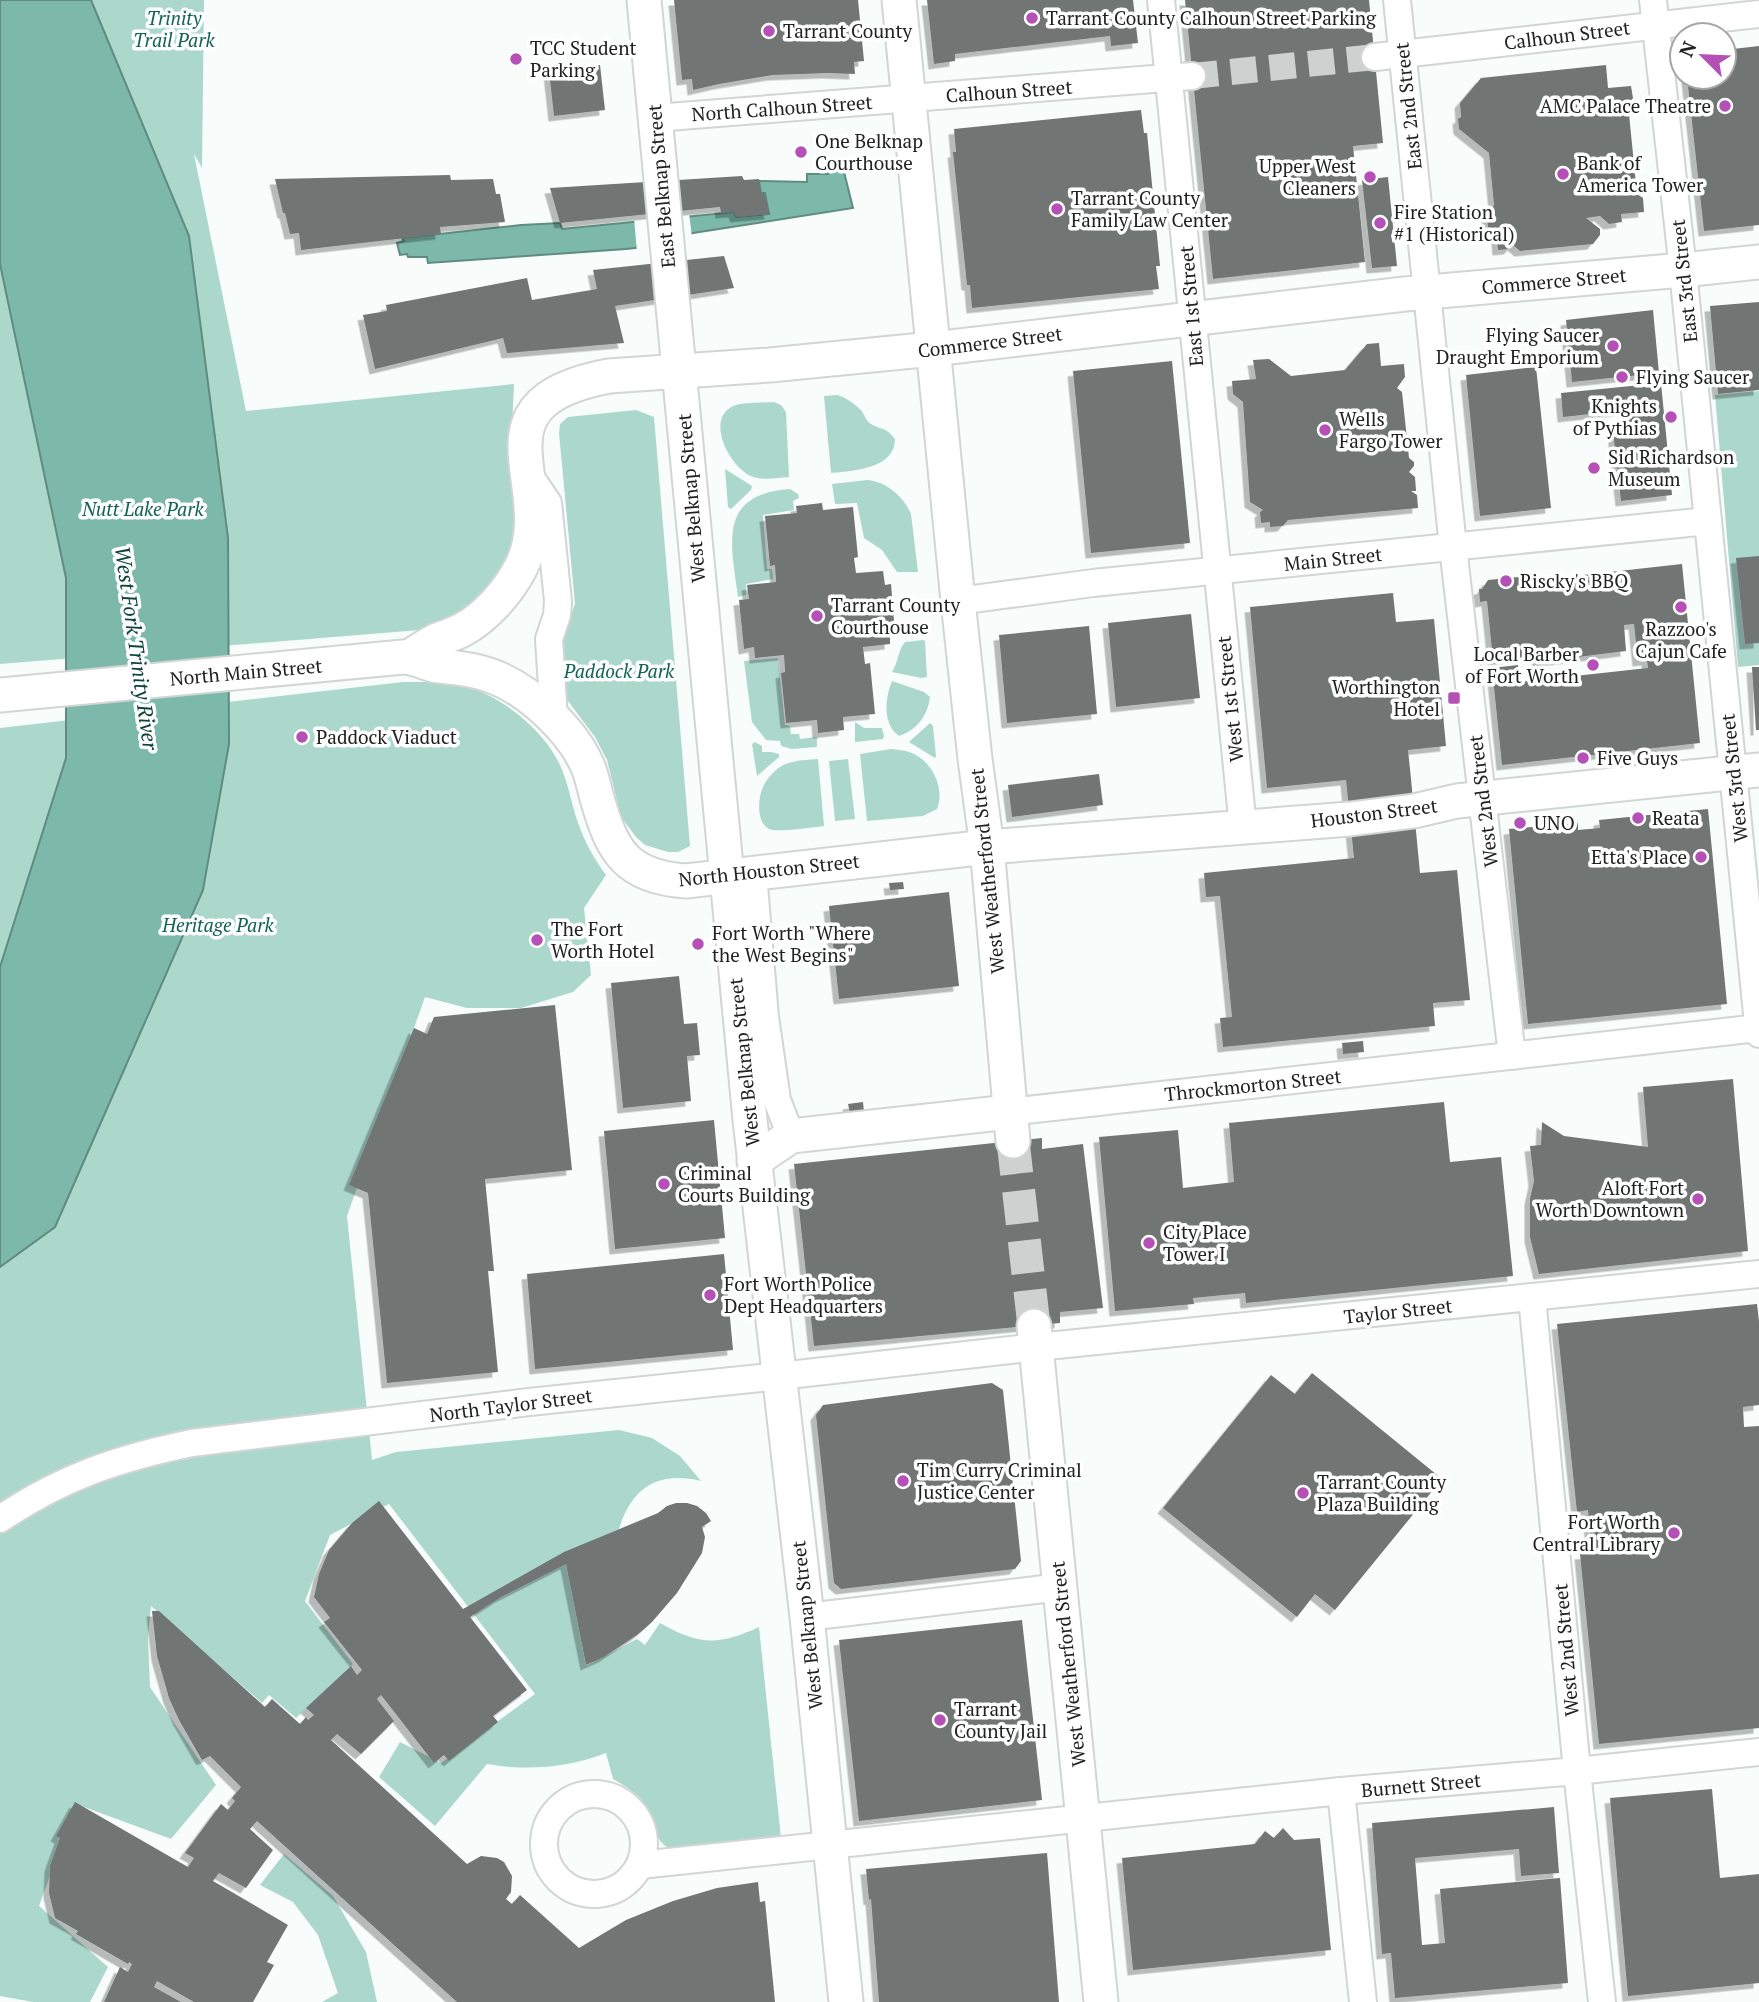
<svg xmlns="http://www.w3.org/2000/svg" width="1759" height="2002" viewBox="0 0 1759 2002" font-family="'PT Serif',serif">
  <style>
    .green { fill: #acd8cc }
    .water { fill: #7cb9aa; stroke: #608b81; stroke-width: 2 }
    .pier { fill: #f8fdfb }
    .building { fill: #717473; filter: url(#shadow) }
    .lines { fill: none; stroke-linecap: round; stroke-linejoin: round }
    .minor-tunnel { stroke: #cdd1cf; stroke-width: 26; stroke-dasharray: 26 13; stroke-linecap: butt }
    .major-tunnel { stroke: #cdd1cf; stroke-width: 33; stroke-dasharray: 33 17; stroke-linecap: butt }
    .minor-casing { stroke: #d1d5d3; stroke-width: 30 }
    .major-casing { stroke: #d1d5d3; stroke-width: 37 }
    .minor { stroke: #fff; stroke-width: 26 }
    .major { stroke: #fff; stroke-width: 33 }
    .poi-dot { fill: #b450b6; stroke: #fff; stroke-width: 2.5 }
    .labels { text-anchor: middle; stroke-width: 7; stroke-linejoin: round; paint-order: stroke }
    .park-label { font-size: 19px; font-style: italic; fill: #116354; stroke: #fff }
    .poi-label { font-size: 19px; fill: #202121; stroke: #fff; text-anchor: start }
    .street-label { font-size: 19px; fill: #202121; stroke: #fff }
    .water-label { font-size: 21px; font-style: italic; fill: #0d4439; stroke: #fff }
  </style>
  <defs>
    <filter id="shadow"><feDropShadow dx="-5.5" dy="5.5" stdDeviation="0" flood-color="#0004"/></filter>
  </defs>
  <rect width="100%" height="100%" fill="#f8fdfb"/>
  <g class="green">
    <path d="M0 0H204L202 168 194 154 246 411 514 384 511 452 518 513 510 556 483 596 448 621 420 630 0 664Z"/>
    <path d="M1759 391V665L1738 667 1715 395Z"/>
    <path d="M837 395C845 397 855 404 861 410 865 415 865 420 871 424 883 431 885 426 895 439 895 469 852 471 831 473L824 396Z"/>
    <path d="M774 402 781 405 786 412 789 477C777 478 762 481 751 476 729 467 703 416 736 405 747 402 762 403 774 402Z"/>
    <path d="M636 410 654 417 690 846 678 852H668L645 845 636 837 621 817 607 760 595 737 565 697 560 642 575 604 559 433 560 424 568 417Z"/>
    <path d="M725 469 752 486 751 490 731 509 728 507Z"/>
    <path d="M868 480C887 482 904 497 911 514L918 572H897L882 550 864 538 857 503 835 504 832 484Z"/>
    <path d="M790 489 798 494 799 498 793 501 794 510 763 515 767 569H772L773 579 746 584V595L738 597C731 544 717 494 790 489Z"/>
    <path d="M923 640 925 641 927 677 921 678 892 672C898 663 898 650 905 642Z"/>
    <path d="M778 658 785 725 790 726 791 734H799L800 739 817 737V747L792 749 781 746 780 741 766 740 752 722 744 661Z"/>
    <path d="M892 681 924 692 930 697C928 715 917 730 899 736 882 724 885 698 892 681Z"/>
    <path d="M403 682C425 682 447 681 468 687 502 697 542 729 558 761 568 780 571 803 578 823 585 842 594 859 606 875L584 908 591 975 573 992 521 1008H467L425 997 347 1216 372 1460 396 1452 619 1430 652 1438 680 1456 701 1481C658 1471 632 1487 619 1529L564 1553 586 1666 637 1639 645 1645 660 1623C699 1645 718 1646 759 1627L781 1838 671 1849C650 1840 654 1814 640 1798 632 1790 622 1784 613 1779L606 1753C567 1768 528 1771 487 1764L435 1826 379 1777 400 1742 441 1763 535 1694 389 1504 330 1535 305 1601 353 1664 296 1718 269 1695 262 1703 151 1606 148 1637 150 1687 216 1785 171 1839 76 1804 39 1906 108 1967 90 2002H33L0 1996V728Z"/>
    <path d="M855 722 864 728H882L884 736 883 739 855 742Z"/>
    <path d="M930 723 933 726 936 756 935 758 909 742Z"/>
    <path d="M755 742 762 746V752H771L779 754V757L757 776 752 744Z"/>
    <path d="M891 749C899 750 907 750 914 754 933 763 945 789 937 809L923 816 867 821 860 754Z"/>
    <path d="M818 759 824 826C814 827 777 833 769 829 755 822 758 794 765 783 768 778 775 770 780 767 791 760 806 760 818 759Z"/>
    <path d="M848 759 855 819 835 821 829 761Z"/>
    <path d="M284 1854 333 1896 366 1952 377 2002H322L338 1993 318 1935 293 1902 260 1885Z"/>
  </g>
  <g class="water">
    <path d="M0 0H91L189 236 228 538 229 744 203 890 55 1227 0 1267V967L66 758V578L0 264Z"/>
    <path d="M843 168 853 208 693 233 662 245 626 249 428 263 427 257H408L407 254 400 255 397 243 404 241 402 238 521 225 560 223 562 229 734 212 736 217 769 214 765 193H761L759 181 807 182V174H828V169Z"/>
  </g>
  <path class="pier" d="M689 213 692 237 663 248 637 252 634 218Z"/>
  <g class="building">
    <path d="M674 0H858L864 61 854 62 855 74 828 73 773 75 719 84 693 90 692 79 682 80Z"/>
    <path d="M927 0H1133L1138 43 1111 46 1110 36 955 54V61L934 64Z"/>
    <path d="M1185 0H1369L1383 143 1353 146 1365 262 1213 279Z"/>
    <path d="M1759 46V225L1704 231 1687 77H1724V50Z"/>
    <path d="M600 65 605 110 554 116 549 71Z"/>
    <path d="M1606 65 1608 88 1631 86 1633 98 1628 104 1637 194 1643 198 1644 212 1621 214 1622 222 1609 224 1600 216 1586 218 1600 229V235L1593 244 1520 251 1513 245 1509 249 1498 250 1496 227 1488 228 1487 215 1494 205 1489 153 1459 129 1458 119 1461 117 1460 103 1481 78Z"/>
    <path d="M1141 110 1144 133H1147L1160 266H1156L1159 289 972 308 970 285H967L953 152H956L954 129Z"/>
    <path d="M450 175 451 180 493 179 496 194H500L505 222 440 227 441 234 301 250 299 233 290 234 285 213H283L275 179Z"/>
    <path d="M742 176 744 180 759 179 761 193 764 192 770 214 736 217 734 212 721 213 720 207 560 223 550 188Z"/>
    <path d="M1388 177 1397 266 1372 268 1362 180Z"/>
    <path d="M724 256 734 288 615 306 624 343 507 353 503 338 375 369 363 315 387 311 386 305 527 278 532 300 597 289 593 270Z"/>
    <path d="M1759 302V390L1718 394 1710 306Z"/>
    <path d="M1653 310 1659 373 1572 382 1566 320Z"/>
    <path d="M1379 343 1381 366 1404 364 1405 377 1397 388 1402 392 1409 458 1414 462V466L1409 472 1415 477 1416 491H1411L1417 495 1418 508 1288 520 1283 526 1270 527V522L1261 523 1260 512 1263 510 1250 502 1243 402 1233 394 1232 381 1256 379 1253 360 1269 359 1291 376 1345 370 1367 344Z"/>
    <path d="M1172 361 1190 543 1091 553 1073 371Z"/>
    <path d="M1536 367 1551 508 1480 516 1466 375Z"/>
    <path d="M1661 383 1672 495 1621 501 1613 431 1629 429 1627 410 1563 417 1561 393Z"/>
    <path d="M822 503 823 510 853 507 858 557 854 558 856 573 883 571 885 585 891 584 895 633 890 634V644L863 647 865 664 870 663 875 714 843 717 844 730 818 733 817 720 786 723 781 673 785 672 784 655 755 658 754 647 744 649 739 600 749 599 747 585 776 582 775 565 770 566 765 516 797 513 796 506Z"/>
    <path d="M1759 556V643L1745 644 1736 558Z"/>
    <path d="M1682 564 1700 743 1502 765 1492 668 1518 665 1519 682 1648 668 1647 660 1638 661 1634 624 1624 625 1626 651 1538 662 1537 655 1493 660 1487 601 1480 602 1479 589H1482L1488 580 1529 576V581Z"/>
    <path d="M1393 593 1396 622 1434 619 1446 746 1408 750 1411 779 1420 873 1457 870 1470 1000 1433 1003 1435 1026 1223 1047 1220 1018 1232 1017 1220 896 1206 897 1204 873 1354 858 1346 780 1267 788 1250 607Z"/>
    <path d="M1191 614 1200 698 1116 707 1108 623Z"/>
    <path d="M1089 626 1097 714 1007 723 999 635Z"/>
    <path d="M1752 667H1759V730H1756Z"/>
    <path d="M1099 774 1103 805 1012 817 1008 785Z"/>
    <path d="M1708 809 1727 1004 1528 1024 1509 829 1542 826V829L1556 828 1555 825 1578 823V830L1600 828 1599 820Z"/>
    <path d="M903 882 904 889 890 890 889 883Z"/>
    <path d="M949 892 959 986 839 999 829 906Z"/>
    <path d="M679 976 684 1024 697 1023 700 1055 687 1056 691 1101 623 1108 611 983Z"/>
    <path d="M555 1005 572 1170 485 1179 494 1271H488L498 1372 387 1383 368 1193 349 1185 414 1028 427 1034 434 1017Z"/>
    <path d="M1363 1041 1364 1052 1343 1054 1342 1043Z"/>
    <path d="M1733 1079 1748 1251 1539 1274 1530 1237V1199L1534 1181 1530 1146 1541 1145 1542 1122 1564 1136 1648 1147 1643 1087Z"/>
    <path d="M863 1102 864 1112 850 1113 848 1104Z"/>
    <path d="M1444 1102 1450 1162 1501 1157 1513 1276 1246 1303 1245 1293 1193 1298 1194 1304 1115 1311 1099 1137 1178 1130 1183 1188 1234 1182 1229 1123Z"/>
    <path d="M714 1120 725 1238 615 1249 604 1131Z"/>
    <path d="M1042 1138V1149L1083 1144 1103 1308 1060 1312V1323L814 1346 794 1164Z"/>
    <path d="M724 1254 733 1350 535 1369 527 1274Z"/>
    <path d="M1757 1304 1759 1321V1405L1743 1407 1744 1427 1759 1426V1728L1599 1744 1580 1554 1592 1553 1588 1510 1577 1512 1557 1324Z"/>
    <path d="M1312 1373 1442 1479 1335 1610 1315 1594 1297 1617 1163 1508 1271 1375 1295 1394Z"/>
    <path d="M992 1383 1003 1390 1021 1561 1015 1569 841 1589 834 1583 816 1415 823 1405Z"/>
    <path d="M379 1501 463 1609 564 1552 658 1513 667 1506 676 1503H687L697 1506 706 1513 711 1521 702 1527 705 1537 702 1553 677 1593 652 1622 637 1635 604 1657 586 1665 566 1564 501 1597 470 1617 527 1690 493 1716 498 1722 449 1761 444 1755 434 1763 381 1695 377 1699 394 1721 361 1754 337 1734 331 1740 467 1864 481 1856 497 1858 504 1862 512 1876 511 1892 506 1899 512 1904 520 1895 579 1948 626 1920 673 1901 717 1888 758 1882 760 1902 765 1901 775 2002H457L257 1821 250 1829 273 1850 246 1888 219 1873 213 1881 288 1925 267 1962 274 1965 253 2002H194L157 1981 154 1987 181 2002H104L120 1967 128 1972 132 1964 129 1962 128 1964 76 1934 78 1931 55 1918 49 1893 50 1866 60 1838 56 1836 75 1802 188 1867 194 1858 185 1853 221 1804 228 1810 235 1801 232 1798 241 1787 210 1756 202 1760 179 1720 169 1698 157 1656 152 1611H159L265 1707 272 1699 300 1724 306 1717 308 1720 314 1715 306 1708 351 1666 357 1675 362 1670 324 1622 330 1618 314 1597 319 1574 329 1550 352 1523Z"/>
    <path d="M1022 1620 1042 1800 859 1821 839 1640Z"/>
    <path d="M1712 1789 1720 1878 1759 1874V1983L1628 1996 1610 1798Z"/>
    <path d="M1554 1807 1559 1873 1521 1876 1519 1849 1415 1858 1422 1945 1445 1943 1440 1889 1560 1878 1568 1983 1395 1998 1391 1953 1382 1954 1372 1823Z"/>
    <path d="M1283 1828 1294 1840 1320 1838 1331 1950 1133 1970 1122 1858 1255 1844 1265 1831 1274 1838Z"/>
    <path d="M1047 1853 1059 2002H879L871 1899 869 1900 866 1869Z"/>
  </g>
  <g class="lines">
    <path class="minor-tunnel" d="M1192 76 1375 57"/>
    <path class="major-tunnel" d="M1013 1141 1034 1326"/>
    <g class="minor-casing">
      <g id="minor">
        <path d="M1161 0 1243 828"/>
        <path d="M1397 0 1453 547 1512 1056"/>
        <path d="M1653 0 1683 270 1759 1034"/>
        <path d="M1375 57 1759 14"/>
        <path d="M655 118 1192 76"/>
        <path d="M527 472 548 503 558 601 557 615 549 639 554 719"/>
        <path d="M958 601 1093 583 1708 521"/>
        <path d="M753 873 765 1017 777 1100 791 1136"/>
        <path d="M1009 1112 1759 1028"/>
        <path d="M1532 1297 1577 1771 1602 2002"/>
        <path d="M0 1519C62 1477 119 1458 192 1443L529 1402 780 1376 1037 1347 1759 1274"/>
        <path d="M807 1617 1061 1587"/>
        <path d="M1341 1791 1363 2002"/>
        <circle cx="594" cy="1844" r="50"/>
        <path d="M640 1865 1341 1791 1577 1771 1759 1752"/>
      </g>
    </g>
    <g class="major-casing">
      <g id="major">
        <path d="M644 0 750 1120 807 1617 846 2002"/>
        <path d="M899 0 958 601 975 759 987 847 1013 1141"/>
        <path d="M409 657C418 651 427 645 437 640 445 637 454 634 462 630 486 617 507 593 520 569 563 488 461 404 609 376L770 365 933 349 1405 294 1683 270 1759 262"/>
        <path d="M0 695 403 657C416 657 427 665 439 666 459 668 478 670 497 678 532 693 573 731 588 767 592 776 594 788 597 798 612 851 626 877 686 881L987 847 1350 819 1414 811 1457 801 1759 770"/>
        <path d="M754 1161 791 1136 1009 1112"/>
        <path d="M1034 1326 1101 2002"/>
      </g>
    </g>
    <use href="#minor" class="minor"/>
    <use href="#major" class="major"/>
  </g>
  <g class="poi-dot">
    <circle cx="1032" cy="18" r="7"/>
    <circle cx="769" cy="31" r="7"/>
    <circle cx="516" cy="59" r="7"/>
    <circle cx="1725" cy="106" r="7"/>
    <circle cx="801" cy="152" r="7"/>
    <circle cx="1563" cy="174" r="7"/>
    <circle cx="1370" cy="177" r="7"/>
    <circle cx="1057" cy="209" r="7"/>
    <circle cx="1380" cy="223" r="7"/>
    <circle cx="1613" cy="346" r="7"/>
    <circle cx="1622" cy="377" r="7"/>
    <circle cx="1671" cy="417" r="7"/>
    <circle cx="1325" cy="430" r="7"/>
    <circle cx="1594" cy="468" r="7"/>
    <circle cx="1506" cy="581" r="7"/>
    <circle cx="1681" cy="607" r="7"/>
    <circle cx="817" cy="616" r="7"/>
    <circle cx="1593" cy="665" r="7"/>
    <rect x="1447" y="691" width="14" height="14" rx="3.5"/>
    <circle cx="302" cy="737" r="7"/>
    <circle cx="1583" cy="758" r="7"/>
    <circle cx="1638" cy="818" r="7"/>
    <circle cx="1520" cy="823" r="7"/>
    <circle cx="1701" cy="857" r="7"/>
    <circle cx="537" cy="940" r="7"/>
    <circle cx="698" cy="944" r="7"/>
    <circle cx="664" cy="1184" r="7"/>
    <circle cx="1698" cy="1199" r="7"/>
    <circle cx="1149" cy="1243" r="7"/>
    <circle cx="710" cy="1295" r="7"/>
    <circle cx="903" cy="1481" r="7"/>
    <circle cx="1303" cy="1493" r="7"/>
    <circle cx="1674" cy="1533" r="7"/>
    <circle cx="940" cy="1720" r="7"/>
  </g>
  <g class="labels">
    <g class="park-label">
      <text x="174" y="25">Trinity<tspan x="174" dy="22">Trail Park</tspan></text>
      <text x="143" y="516">Nutt Lake Park</text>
      <text x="619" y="678">Paddock Park</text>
      <text x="218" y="932">Heritage Park</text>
    </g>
    <g class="poi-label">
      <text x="1046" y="25">Tarrant County Calhoun Street Parking</text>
      <text x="783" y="38">Tarrant County</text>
      <text x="530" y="55">TCC Student<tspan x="530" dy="22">Parking</tspan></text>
      <text x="1711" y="113" text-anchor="end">AMC Palace Theatre</text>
      <text x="815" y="148">One Belknap<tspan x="815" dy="22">Courthouse</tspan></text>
      <text x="1577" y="170">Bank of<tspan x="1577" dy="22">America Tower</tspan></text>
      <text x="1356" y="173" text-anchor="end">Upper West<tspan x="1356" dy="22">Cleaners</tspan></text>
      <text x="1071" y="205">Tarrant County<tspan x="1071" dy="22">Family Law Center</tspan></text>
      <text x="1394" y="219">Fire Station<tspan x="1394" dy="22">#1 (Historical)</tspan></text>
      <text x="1599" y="342" text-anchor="end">Flying Saucer<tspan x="1599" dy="22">Draught Emporium</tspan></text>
      <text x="1636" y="384">Flying Saucer</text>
      <text x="1657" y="413" text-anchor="end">Knights<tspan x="1657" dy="22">of Pythias</tspan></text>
      <text x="1339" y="426">Wells<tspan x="1339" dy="22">Fargo Tower</tspan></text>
      <text x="1608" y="464">Sid Richardson<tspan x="1608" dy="22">Museum</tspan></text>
      <text x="1520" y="588">Riscky's BBQ</text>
      <text x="831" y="612">Tarrant County<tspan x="831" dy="22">Courthouse</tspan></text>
      <text x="1681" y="636" text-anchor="middle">Razzoo's<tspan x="1681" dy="22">Cajun Cafe</tspan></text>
      <text x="1579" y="661" text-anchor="end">Local Barber<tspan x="1579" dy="22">of Fort Worth</tspan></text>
      <text x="1440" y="694" text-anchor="end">Worthington<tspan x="1440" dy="22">Hotel</tspan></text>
      <text x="316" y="744">Paddock Viaduct</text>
      <text x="1597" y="765">Five Guys</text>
      <text x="1652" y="825">Reata</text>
      <text x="1534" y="830">UNO</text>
      <text x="1687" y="864" text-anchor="end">Etta's Place</text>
      <text x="551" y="936">The Fort<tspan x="551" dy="22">Worth Hotel</tspan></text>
      <text x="712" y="940">Fort Worth "Where<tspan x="712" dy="22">the West Begins"</tspan></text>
      <text x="678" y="1180">Criminal<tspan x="678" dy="22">Courts Building</tspan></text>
      <text x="1684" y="1195" text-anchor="end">Aloft Fort<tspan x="1684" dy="22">Worth Downtown</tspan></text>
      <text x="1163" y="1239">City Place<tspan x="1163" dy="22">Tower I</tspan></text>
      <text x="724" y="1291">Fort Worth Police<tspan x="724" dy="22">Dept Headquarters</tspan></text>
      <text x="917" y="1477">Tim Curry Criminal<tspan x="917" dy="22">Justice Center</tspan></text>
      <text x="1317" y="1489">Tarrant County<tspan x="1317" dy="22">Plaza Building</tspan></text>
      <text x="1660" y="1529" text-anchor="end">Fort Worth<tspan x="1660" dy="22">Central Library</tspan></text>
      <text x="954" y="1716">Tarrant<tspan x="954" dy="22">County Jail</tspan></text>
    </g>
    <g class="street-label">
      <text transform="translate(1567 35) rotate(-7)" y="7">Calhoun Street</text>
      <text transform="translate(1009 91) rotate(-4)" y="7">Calhoun Street</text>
      <text transform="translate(1408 106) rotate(-96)" y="7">East 2nd Street</text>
      <text transform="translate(782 108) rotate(-4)" y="7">North Calhoun Street</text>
      <text transform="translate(661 186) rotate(-95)" y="7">East Belknap Street</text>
      <text transform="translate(1554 281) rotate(-5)" y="7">Commerce Street</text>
      <text transform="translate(1684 281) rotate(-96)" y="7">East 3rd Street</text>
      <text transform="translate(1191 306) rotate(-95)" y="7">East 1st Street</text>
      <text transform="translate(990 342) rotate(-7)" y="7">Commerce Street</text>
      <text transform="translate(691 498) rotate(-95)" y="7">West Belknap Street</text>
      <text transform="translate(1333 559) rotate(-6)" y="7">Main Street</text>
      <text transform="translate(246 672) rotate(-5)" y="7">North Main Street</text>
      <text transform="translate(1230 699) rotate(-96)" y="7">West 1st Street</text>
      <text transform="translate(1734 778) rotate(-96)" y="7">West 3rd Street</text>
      <text transform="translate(1483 801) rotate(-97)" y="7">West 2nd Street</text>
      <text transform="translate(1374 813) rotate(-7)" y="7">Houston Street</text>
      <text transform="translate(769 870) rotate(-6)" y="7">North Houston Street</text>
      <text transform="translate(987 871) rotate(-96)" y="7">West Weatherford Street</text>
      <text transform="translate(744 1062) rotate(-96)" y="7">West Belknap Street</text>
      <text transform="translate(1253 1085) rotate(-6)" y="7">Throckmorton Street</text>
      <text transform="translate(1398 1311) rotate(-6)" y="7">Taylor Street</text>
      <text transform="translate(511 1405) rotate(-7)" y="7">North Taylor Street</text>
      <text transform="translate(807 1625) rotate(-96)" y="7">West Belknap Street</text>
      <text transform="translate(1566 1650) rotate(-95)" y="7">West 2nd Street</text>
      <text transform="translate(1068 1664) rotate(-96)" y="7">West Weatherford Street</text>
      <text transform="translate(1421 1785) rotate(-5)" y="7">Burnett Street</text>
    </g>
    <g class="water-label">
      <text transform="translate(136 648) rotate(82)" y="7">West Fork Trinity River</text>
    </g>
  </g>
  <g transform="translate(1703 56) rotate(294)"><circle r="33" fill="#ffffff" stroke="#a6a6a6" stroke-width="2"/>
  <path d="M0-5L12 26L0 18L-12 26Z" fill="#b450b6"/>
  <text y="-10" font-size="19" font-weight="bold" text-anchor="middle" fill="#202121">N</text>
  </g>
</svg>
